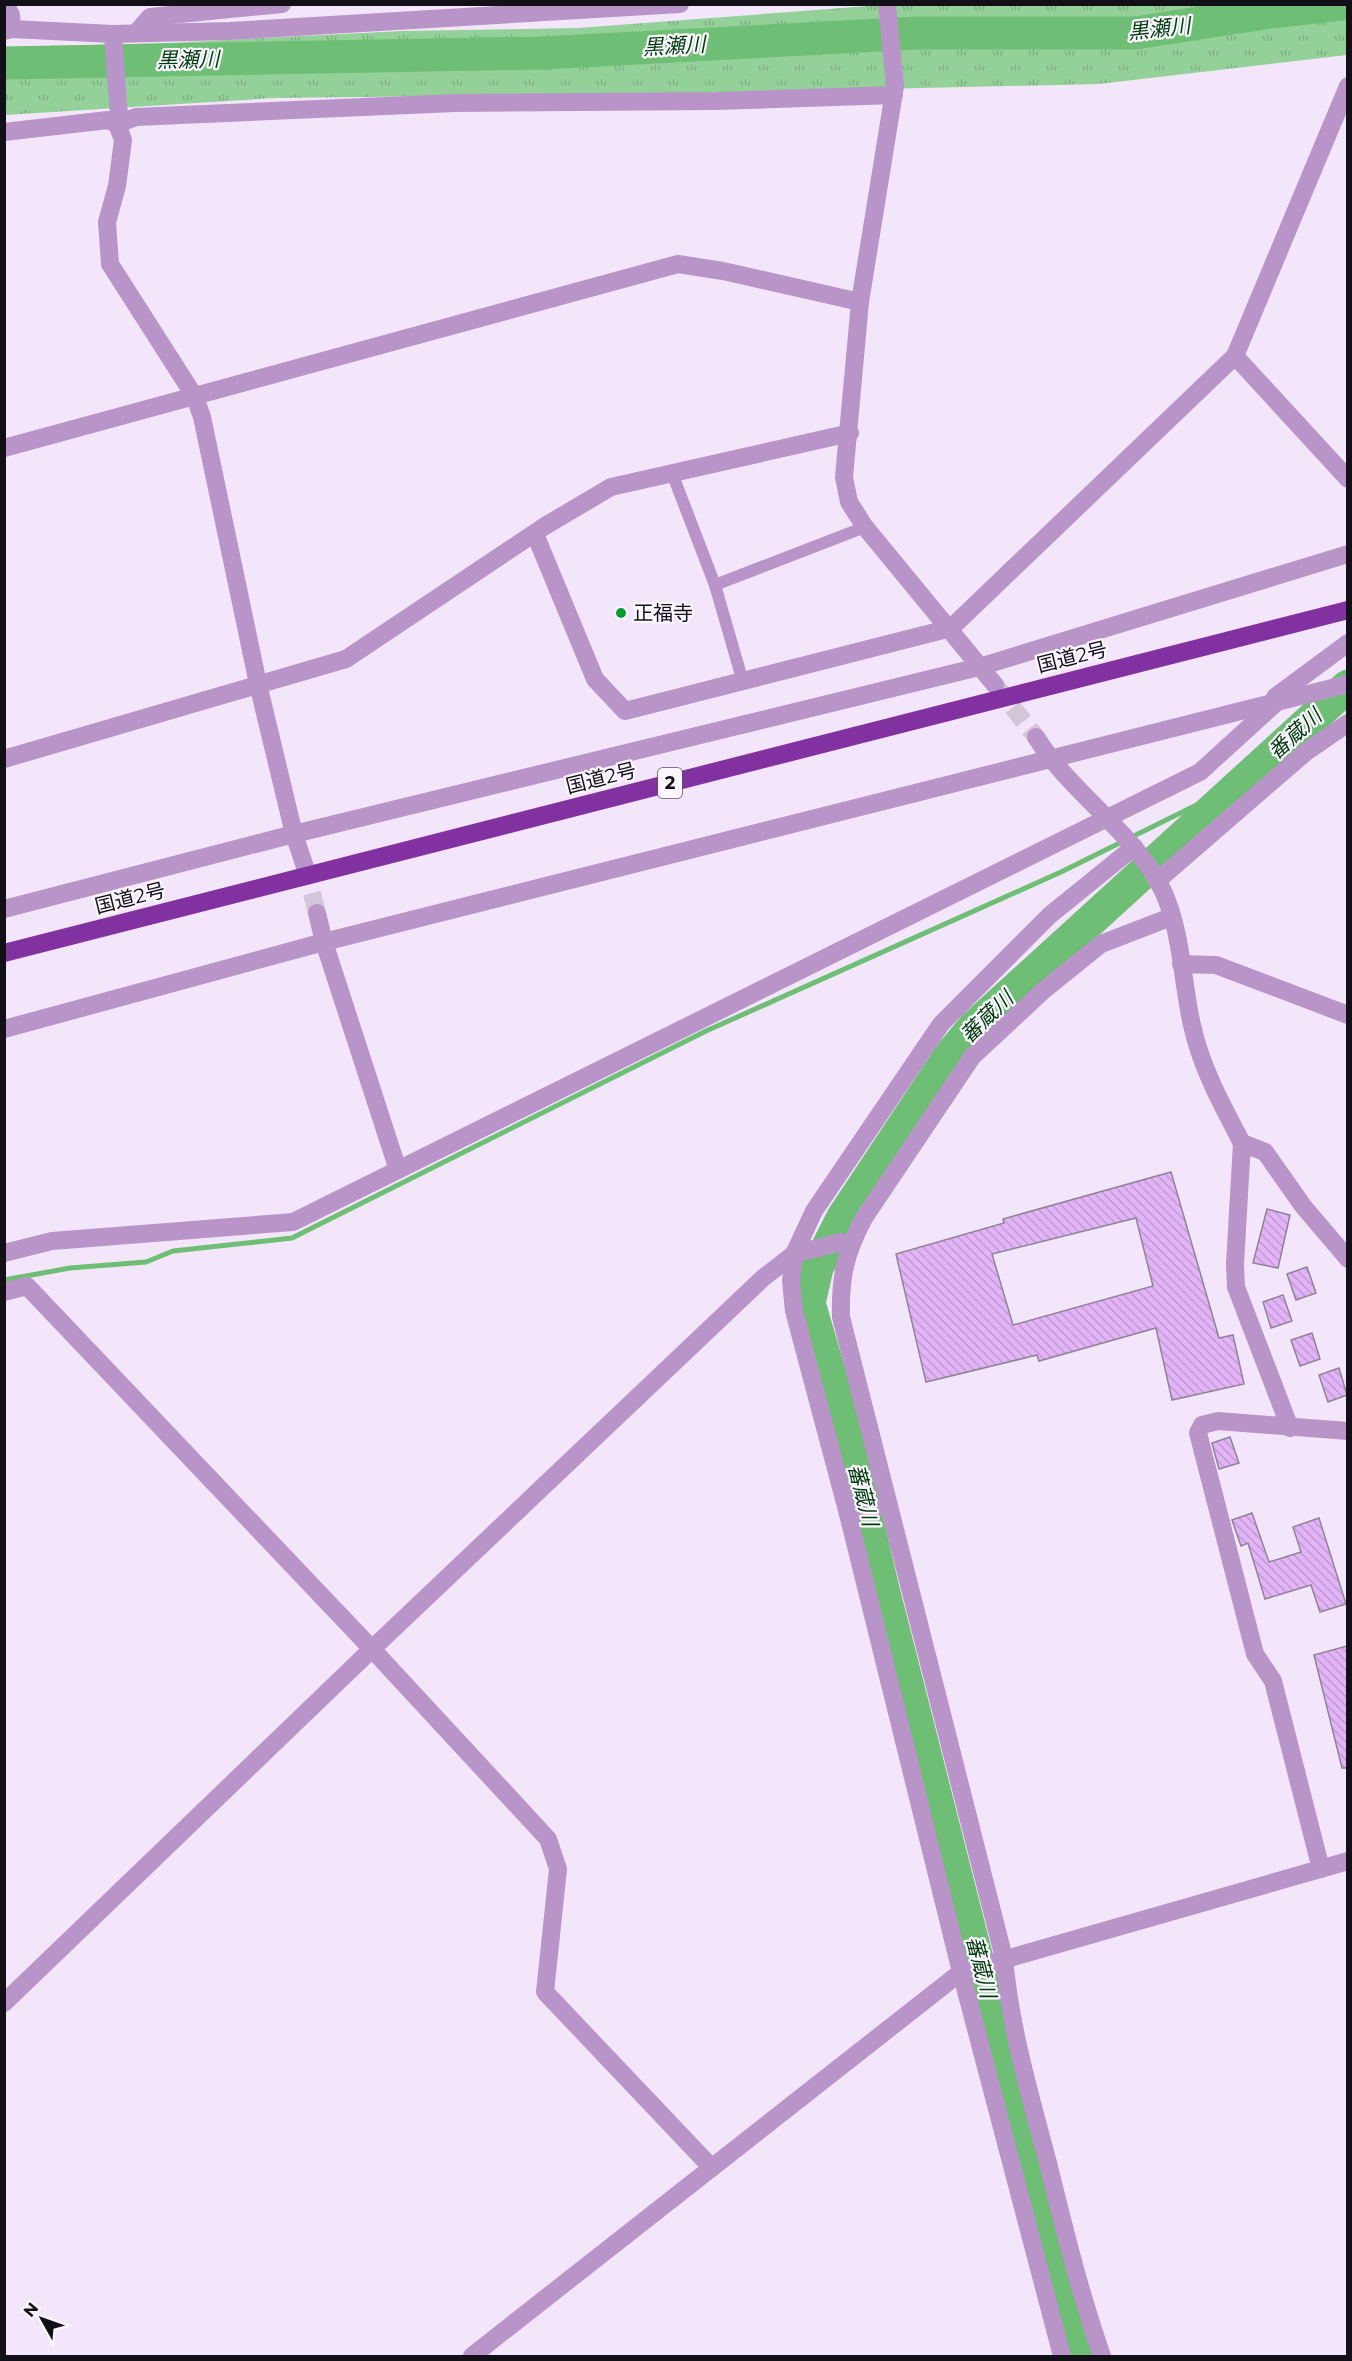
<svg xmlns="http://www.w3.org/2000/svg" width="1352" height="2361" viewBox="0 0 1352 2361" font-family="Montserrat,'Noto Sans JP',sans-serif">
  <style>
    .grass { fill: url(#grass-tufts) }
    .lines { fill: none; stroke-linecap: round; stroke-linejoin: round }
    .stream { stroke: #6ebe76; stroke-width: 5 }
    .river { stroke: #6ebe76; stroke-width: 33 }
    .building { fill: url(#building-back-hatch); stroke: #908396; stroke-width: 1.5; fill-rule: evenodd }
    .minor-tunnel { stroke: #d2c6d8; stroke-width: 18; stroke-dasharray: 18 9; stroke-linecap: butt }
    .service { stroke: #b994c9; stroke-width: 12 }
    .minor { stroke: #b994c9; stroke-width: 18 }
    .trunk { stroke: #8232a0; stroke-width: 18 }
    .poi-dot { fill: #099b33; stroke: #fcf6ff; stroke-width: 2 }
    .labels { text-anchor: middle; stroke-width: 4.5; stroke-linejoin: round; paint-order: stroke }
    .shield { fill: #fcf6ff; stroke: #59545c; stroke-width: 1.5 }
    .shield-label { font-size: 18px; font-weight: bold; fill: #130f16 }
    .poi-label { font-size: 20px; fill: #130f16; stroke: #fcf6ff; text-anchor: start }
    .street-label { font-size: 20px; fill: #130f16; stroke: #fcf6ff }
    .water-label { font-size: 21px; font-style: italic; fill: #003c0d; stroke: #fcf6ff }
  </style>
  <defs>
    <pattern id="grass-tufts" width="24" height="20" patternUnits="userSpaceOnUse" patternTransform="scale(1.5)"><rect width="24" height="20" fill="#94d198"/><path d="M3 7l-1-3M5 7V3M7 7l1-3M15 17l-1-3M17 17v-4M19 17l1-3" fill="none" stroke="#7fb282"/></pattern>
    <pattern id="building-back-hatch" width="6" height="6" patternUnits="userSpaceOnUse" patternTransform="scale(1.5)"><rect width="6" height="6" fill="#e2b4f7"/><path d="M-1 5l2 2M0 0l6 6M5-1l2 2" fill="none" stroke="#c19ad3"/></pattern>
  </defs>
  <rect width="100%" height="100%" fill="#f4e6fa"/>
  <path class="grass" d="M896 4 1347 5V55L1099 84 703 93 274 98 5 115V47L169 43 401 31 578 28Z"/>
  <g class="lines">
    <path class="stream" d="M4 1280 70 1268 146 1262 173 1251 292 1238 706 1031 1061 872 1243 782"/>
    <g class="river">
      <path d="M4 63 543 53 917 33H1135L1271 12 1341 4"/>
      <path d="M1078 2356 882 1585 846 1430 809 1303 817 1268 843 1217 951 1054 974 1027 1348 686"/>
    </g>
  </g>
  <g class="building">
    <path d="M1171 1172 1219 1338 1233 1335 1244 1384 1172 1400 1156 1328 1039 1361 1037 1355 926 1382 896 1254 1004 1223 1003 1219ZM1136 1218 1153 1286 1013 1325 992 1254Z"/>
    <path d="M1267 1209 1290 1215 1278 1268 1253 1263Z"/>
    <path d="M1307 1267 1316 1293 1296 1300 1287 1274Z"/>
    <path d="M1283 1295 1292 1321 1271 1328 1263 1302Z"/>
    <path d="M1312 1333 1320 1359 1300 1366 1291 1340Z"/>
    <path d="M1339 1368 1347 1395 1328 1402 1319 1375Z"/>
    <path d="M1230 1437 1239 1463 1219 1469 1212 1443Z"/>
    <path d="M1252 1513 1269 1562 1301 1552 1293 1527 1319 1518 1346 1604 1320 1612 1311 1585 1265 1599 1248 1543 1241 1546 1232 1520Z"/>
    <path d="M1347 1646V1768H1342L1314 1655Z"/>
  </g>
  <g class="lines">
    <g class="minor-tunnel">
      <path d="M996 686 1036 737"/>
      <path d="M305 867 317 913"/>
    </g>
    <g class="service">
      <path d="M672 473 715 585 743 682"/>
      <path d="M715 585 865 527"/>
    </g>
    <g class="minor">
      <path d="M5 4 11 15 12 29"/>
      <path d="M887 4 895 86 860 302 844 477 849 502 865 527 995 685"/>
      <path d="M4 31 12 29 113 34 230 31 680 4"/>
      <path d="M136 33 150 17 282 4"/>
      <path d="M113 34 119 116 117 124 136 117 455 103 716 101 894 95"/>
      <path d="M4 132 108 120 117 124 123 140 117 186 107 222 110 264 195 397 202 417 258 684 294 834 305 867"/>
      <path d="M1235 356 1348 479"/>
      <path d="M4 448 678 264 723 271 860 302"/>
      <path d="M535 534 595 679 625 711 951 628 1235 356 1348 86"/>
      <path d="M1275 697 1348 643"/>
      <path d="M1036 737C1071 794 1133 830 1163 891 1182 932 1182 982 1192 1025 1201 1067 1222 1105 1242 1143L1265 1152 1303 1206 1348 1259"/>
      <path d="M4 759 346 659 545 526 611 487 850 433"/>
      <path d="M1157 881 1306 752 1348 723"/>
      <path d="M4 909 294 834 979 667 1348 554"/>
      <path d="M317 913 324 942 398 1170"/>
      <path d="M1181 964 1216 965 1348 1015"/>
      <path d="M4 1029 324 942 1348 684"/>
      <path d="M1242 1143 1235 1264 1236 1287 1290 1428"/>
      <path d="M4 1253 52 1241 293 1222 1200 772 1278 701"/>
      <path d="M4 1292 27 1286 372 1649 548 1839 558 1869 545 1992 712 2168"/>
      <path d="M848 1514 888 1504"/>
      <path d="M1321 1869 1273 1681 1255 1654 1198 1433 1202 1425 1218 1421 1348 1431"/>
      <path d="M4 2003 372 1649 763 1278 794 1254 841 1242 850 1245"/>
      <path d="M472 2356 961 1972 1348 1861"/>
      <path d="M1062 2356 961 1972 848 1514 794 1311 791 1281 794 1254 814 1211 941 1024 1050 915 1134 847"/>
      <path d="M1102 2356C1080 2293 1064 2228 1048 2163 1030 2095 1010 2027 1004 1958L841 1317C840 1277 845 1254 864 1218L972 1057 1044 990 1101 944 1171 917"/>
    </g>
    <path class="trunk" d="M4 953 1348 610"/>
  </g>
  <circle class="poi-dot" cx="621" cy="613" r="6"/>
  <g class="labels">
    <rect class="shield" x="658" y="768" width="24" height="30" rx="4.5"/>
    <g class="shield-label">
      <text x="670" y="789">2</text>
    </g>
    <g class="poi-label">
      <text x="633" y="620">正福寺</text>
    </g>
    <g class="street-label">
      <text transform="translate(1072 657) rotate(-14)" y="7">国道2号</text>
      <text transform="translate(601 778) rotate(-14)" y="7">国道2号</text>
      <text transform="translate(130 898) rotate(-14)" y="7">国道2号</text>
    </g>
    <g class="water-label">
      <text transform="translate(1159 29) rotate(-6)" y="7">黒瀬川</text>
      <text transform="translate(674 46) rotate(-3)" y="7">黒瀬川</text>
      <text transform="translate(188 60) rotate(-1)" y="7">黒瀬川</text>
      <text transform="translate(1295 734) rotate(-42)" y="7">番蔵川</text>
      <text transform="translate(987 1017) rotate(-44)" y="7">蕃蔵川</text>
      <text transform="translate(863 1495) rotate(76)" y="7">蕃蔵川</text>
      <text transform="translate(981 1967) rotate(76)" y="7">蕃蔵川</text>
    </g>
  </g>
  <rect width="1352" height="2361" fill="none" stroke="#130f16" stroke-width="12"/>
  <g transform="translate(42 2319) rotate(310)" stroke="#fcf6ff" stroke-width="4.5" paint-order="stroke">
  <path d="M0-4.5L10 22L0 15L-10 22Z" fill="#130f16"/>
  <text y="-9" font-size="16" font-weight="bold" text-anchor="middle" fill="#130f16">N</text>
  </g>
</svg>
